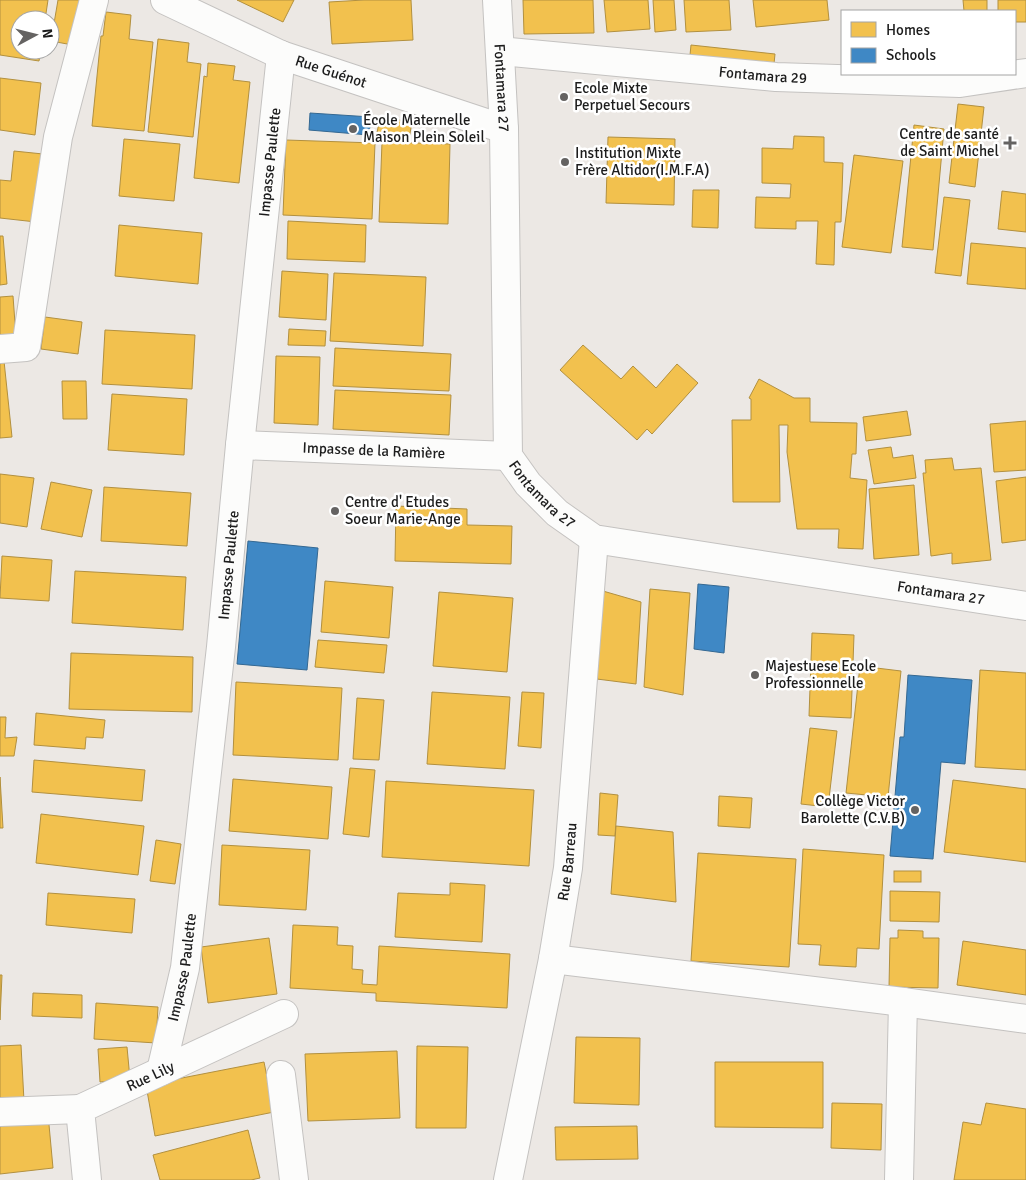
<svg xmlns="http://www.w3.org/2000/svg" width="1026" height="1180" viewBox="0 0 1026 1180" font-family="Signika,sans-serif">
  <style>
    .homes { fill: #f2c14e; stroke: #b2903f }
    .schools { fill: #3f88c5; stroke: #346892 }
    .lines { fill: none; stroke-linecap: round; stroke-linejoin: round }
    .minor-casing { stroke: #c4c2c0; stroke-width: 30 }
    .minor { stroke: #fcfcfb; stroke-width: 28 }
    .poi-dot { fill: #656362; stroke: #fff; stroke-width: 2 }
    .labels { text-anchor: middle; stroke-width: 5; stroke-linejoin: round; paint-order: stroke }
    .street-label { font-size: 15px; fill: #1c1c1c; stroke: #fff }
    .poi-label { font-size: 15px; fill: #1c1c1c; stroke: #fff; text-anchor: start }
  </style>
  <rect width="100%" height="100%" fill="#ece8e4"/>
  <g class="homes">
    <path d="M0 0H48L45 20H20V50H41L39 61 0 55Z"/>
    <path d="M58 0H86L78 46 51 41Z"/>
    <path d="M237 0H294L283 22Z"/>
    <path d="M364 0H411L413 40 332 44 329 2Z"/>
    <path d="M523 0H593L594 33 524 34Z"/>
    <path d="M604 0H648L650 29 607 32Z"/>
    <path d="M653 0H674L676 30 655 32Z"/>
    <path d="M684 0H729L731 30 686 32Z"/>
    <path d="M753 0H827L829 20 756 27Z"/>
    <path d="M963 0H987V11H964Z"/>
    <path d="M998 0H1026V22H1015V11H998Z"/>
    <path d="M106 12 131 15 129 39 153 42 144 131 92 126 101 36H103Z"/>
    <path d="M158 39 189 43 187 62 201 64 193 137 148 132Z"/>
    <path d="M691 45 775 54 774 64 690 55Z"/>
    <path d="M208 63 235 66 233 80 250 82 239 183 194 178 204 76 207 77Z"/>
    <path d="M0 78 41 83 35 135 0 130Z"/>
    <path d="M958 104 984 107 975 187 949 183Z"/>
    <path d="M380 117 412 122 409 139 377 133Z"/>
    <path d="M914 125 944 129 933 250 902 247Z"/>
    <path d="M794 136 824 137V162L843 163 841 222H835L834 265 816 264 818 221H796V229L755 228 756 197 790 198 791 184 762 183V148L793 149Z"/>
    <path d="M608 137 675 139 674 205 606 203Z"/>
    <path d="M124 139 180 144 174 201 119 196Z"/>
    <path d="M286 140 375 143 372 219 283 215Z"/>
    <path d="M382 142 450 144 448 224 379 222Z"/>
    <path d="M14 151 43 154 36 222 0 218V180L11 181Z"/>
    <path d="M854 155 903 161 891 253 842 247Z"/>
    <path d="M693 190H719L718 228 692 227Z"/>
    <path d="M1002 191 1026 194V232L998 229Z"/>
    <path d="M944 197 970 200 961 276 935 273Z"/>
    <path d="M288 221 366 225 365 262 287 259Z"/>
    <path d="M119 225 202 233 198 284 115 276Z"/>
    <path d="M0 236H3L7 284 0 285Z"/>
    <path d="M971 243 1026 248V289L967 284Z"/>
    <path d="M282 271 328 274 326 320 279 317Z"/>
    <path d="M334 273 426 277 423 346 330 341Z"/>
    <path d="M13 296 16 337 0 339V297Z"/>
    <path d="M45 317 82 322 78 354 41 349Z"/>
    <path d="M289 329 326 331 325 346 288 345Z"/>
    <path d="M105 330 195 335 192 389 102 384Z"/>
    <path d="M583 345 621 379 633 366 656 388 677 364 698 383 652 434 647 429 637 440 560 370Z"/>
    <path d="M335 348 451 354 449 391 333 386Z"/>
    <path d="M276 356 320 357 318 425 274 423Z"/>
    <path d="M4 361 12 437 0 438V362Z"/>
    <path d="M759 379 794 398H810V422L857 423 856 454H852L850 478 867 480 863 549 838 548 839 529H797L787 452 788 425H779L780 502H733L732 420H751V399L749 398Z"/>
    <path d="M62 381H86L87 419H63Z"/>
    <path d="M335 390 451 395 449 435 333 429Z"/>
    <path d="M112 394 187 399 184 455 108 450Z"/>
    <path d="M907 411 911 435 866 441 863 417Z"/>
    <path d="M1026 421V470L994 472 990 424Z"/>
    <path d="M891 447 893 458 913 455 916 478 874 484 868 450Z"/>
    <path d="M952 458 954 470 981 468 991 560 952 564V553L931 556 923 473H926L925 460Z"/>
    <path d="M0 474 34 478 27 527 0 523Z"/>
    <path d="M1026 477V540L1002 543 996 481Z"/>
    <path d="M51 482 92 490 82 537 41 529Z"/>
    <path d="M914 485 919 555 874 559 869 489Z"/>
    <path d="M104 487 191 493 187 546 101 541Z"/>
    <path d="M396 506 467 509V525L512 526 511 564 395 561Z"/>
    <path d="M2 556 52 560 49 601 0 598Z"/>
    <path d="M75 571 186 577 183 630 72 623Z"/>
    <path d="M325 581 393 587 389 638 321 632Z"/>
    <path d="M596 589 641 602 636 684 589 678Z"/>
    <path d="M650 589 690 593 683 695 644 687Z"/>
    <path d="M439 592 513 598 507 672 433 666Z"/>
    <path d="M812 633 854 635 851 718 809 716Z"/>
    <path d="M318 640 387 645 384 673 315 667Z"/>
    <path d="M71 653 193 657 192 712 69 709Z"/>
    <path d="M860 666 901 671 888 797 846 793Z"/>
    <path d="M980 670 1026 673V770L975 767Z"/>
    <path d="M236 682 342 688 338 760 233 755Z"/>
    <path d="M432 692 510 697 505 769 427 764Z"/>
    <path d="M522 692 544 693 541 748 518 746Z"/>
    <path d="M357 698 384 700 379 760 353 759Z"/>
    <path d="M36 713 105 720 103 738 86 737 85 749 34 745Z"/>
    <path d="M0 717H6L5 738 17 737 14 756H0Z"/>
    <path d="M810 728 837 731 828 807 801 804Z"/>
    <path d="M34 760 145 770 142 801 32 792Z"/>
    <path d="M350 768 375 770 369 837 343 834Z"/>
    <path d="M0 777 3 828H0Z"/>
    <path d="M233 779 332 787 328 839 229 831Z"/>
    <path d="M953 780 1026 789V862L944 852Z"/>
    <path d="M386 781 534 790 529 866 382 857Z"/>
    <path d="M600 793 618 795 615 836 598 835Z"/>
    <path d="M719 796 752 798 750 828 718 826Z"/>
    <path d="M41 814 144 826 138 875 36 863Z"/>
    <path d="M616 826 673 832 676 902 611 894Z"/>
    <path d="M156 840 181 844 175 884 150 881Z"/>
    <path d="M222 845 310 850 306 910 219 905Z"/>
    <path d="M803 849 884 855 879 949 857 948 856 967 819 965 821 945 798 944Z"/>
    <path d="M698 853 796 859 789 967 691 961Z"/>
    <rect x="894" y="871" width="27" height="11"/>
    <path d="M450 883 485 885 482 942 395 937 398 893 450 895Z"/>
    <path d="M890 891 940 892 939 922 890 921Z"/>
    <path d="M48 893 135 899 132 933 46 925Z"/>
    <path d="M293 925 338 927 337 945 353 946 352 969 363 970 362 984 377 985 379 946 510 954 507 1008 376 1001V993L290 988Z"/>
    <path d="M898 930 923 931V938H939L938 988 889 987 890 938H898Z"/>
    <path d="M269 938 277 994 208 1003 201 947Z"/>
    <path d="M963 941 1026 950V995L957 985Z"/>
    <path d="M0 975H2L0 1020Z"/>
    <path d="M33 993 82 995V1018L32 1016Z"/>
    <path d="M96 1003 158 1007 156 1043 94 1039Z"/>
    <path d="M576 1037 640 1038 639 1105 574 1103Z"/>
    <path d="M21 1045 24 1101 0 1102V1046Z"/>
    <path d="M417 1046 468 1047 466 1128H416Z"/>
    <path d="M127 1047 130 1079 100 1082 98 1049Z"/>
    <path d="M397 1051 400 1118 308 1121 305 1054Z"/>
    <path d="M264 1062 274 1112 155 1136 146 1085Z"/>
    <path d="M715 1062H823V1128L715 1127Z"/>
    <path d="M832 1103 882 1104 881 1150 831 1148Z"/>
    <path d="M986 1103 1026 1109V1180H954L963 1122 981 1125Z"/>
    <path d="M48 1114 53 1168 0 1174V1118Z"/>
    <path d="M637 1126 638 1159 556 1160 555 1127Z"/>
    <path d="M248 1130 260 1178 251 1180H160L153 1155Z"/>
  </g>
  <g class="schools">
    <path d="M310 113 371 117 369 135 309 130Z"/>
    <path d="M248 541 318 548 307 670 237 664Z"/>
    <path d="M698 584 729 587 724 653 694 649Z"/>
    <path d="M908 675 972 680 965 764 941 762 933 859 890 856 900 737H904Z"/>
  </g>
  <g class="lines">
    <g class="minor-casing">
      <g id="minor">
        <path id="s1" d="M165 0 281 55 504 129"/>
        <path id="s2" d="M497 0 504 129 508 456 528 484 557 513 594 539 1026 606"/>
        <path id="s3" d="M500 51 776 77 960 83 1026 73"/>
        <path d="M0 349 26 347 58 137 94 0"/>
        <path id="s4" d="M240 445 508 456"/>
        <path d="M553 959 903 1002 1026 1019"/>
        <path id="s5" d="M161 1071 185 968 221 647 240 445 281 55"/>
        <path d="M281 1075 294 1180"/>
        <path d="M0 1112 80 1109"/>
        <path id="s6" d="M87 1180 80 1109 284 1014"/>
        <path id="s7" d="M508 1180 553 959 568 868 594 539"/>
        <path d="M899 1180 903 1002"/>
      </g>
    </g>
    <use href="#minor" class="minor"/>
  </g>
  <g class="poi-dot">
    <circle cx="564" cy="97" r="5"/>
    <circle cx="353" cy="129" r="5"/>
    <path d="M1007.5 135.5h5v5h5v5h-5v5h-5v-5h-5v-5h5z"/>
    <circle cx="565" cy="162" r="5"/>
    <circle cx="335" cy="511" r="5"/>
    <circle cx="755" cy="675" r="5"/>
    <circle cx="915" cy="810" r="5"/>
  </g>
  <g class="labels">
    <g class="street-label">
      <text dy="5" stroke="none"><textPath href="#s1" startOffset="181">Rue Guénot</textPath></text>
      <text dy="5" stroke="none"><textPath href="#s3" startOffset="264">Fontamara 29</textPath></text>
      <text dy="5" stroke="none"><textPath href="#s2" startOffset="88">Fontamara 27</textPath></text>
      <text dy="5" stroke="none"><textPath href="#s5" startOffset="916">Impasse Paulette</textPath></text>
      <text dy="5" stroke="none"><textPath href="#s4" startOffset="134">Impasse de la Ramière</textPath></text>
      <text dy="5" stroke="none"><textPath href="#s2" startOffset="508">Fontamara 27</textPath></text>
      <text dy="5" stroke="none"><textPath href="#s5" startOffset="511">Impasse Paulette</textPath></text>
      <text dy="5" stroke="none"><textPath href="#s2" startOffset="928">Fontamara 27</textPath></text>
      <text dy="5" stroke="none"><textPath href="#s7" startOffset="324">Rue Barreau</textPath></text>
      <text dy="5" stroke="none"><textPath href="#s5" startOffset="106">Impasse Paulette</textPath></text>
      <text dy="5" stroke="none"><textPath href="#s6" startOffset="149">Rue Lily</textPath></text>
    </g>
    <g class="poi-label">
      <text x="574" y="93">Ecole Mixte<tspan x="574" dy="17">Perpetuel Secours</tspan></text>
      <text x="363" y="125">École Maternelle<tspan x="363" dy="17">Maison Plein Soleil</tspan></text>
      <text x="999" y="139" text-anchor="end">Centre de santé<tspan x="999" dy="17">de Saint Michel</tspan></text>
      <text x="575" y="158">Institution Mixte<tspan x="575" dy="17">Frère Altidor(I.M.F.A)</tspan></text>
      <text x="345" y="507">Centre d' Etudes<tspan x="345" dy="17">Soeur Marie-Ange</tspan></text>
      <text x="765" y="671">Majestuese Ecole<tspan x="765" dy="17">Professionnelle</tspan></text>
      <text x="905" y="806" text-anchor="end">Collège Victor<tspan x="905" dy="17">Barolette (C.V.B)</tspan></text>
    </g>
  </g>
  <rect x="841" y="10" width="175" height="65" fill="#ffffff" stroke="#a4a4a4"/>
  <rect x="851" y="22" width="25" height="15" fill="#f2c14e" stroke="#a4a4a4"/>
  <text x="886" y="35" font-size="15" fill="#1c1c1c">Homes</text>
  <rect x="851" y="48" width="25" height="15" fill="#3f88c5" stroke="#a4a4a4"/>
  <text x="886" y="60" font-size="15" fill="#1c1c1c">Schools</text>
  <g transform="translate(35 35) rotate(83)"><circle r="24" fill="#ffffff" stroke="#a4a4a4"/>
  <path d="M0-4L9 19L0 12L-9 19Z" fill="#656362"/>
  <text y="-8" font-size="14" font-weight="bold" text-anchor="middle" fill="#1c1c1c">N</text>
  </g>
</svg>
